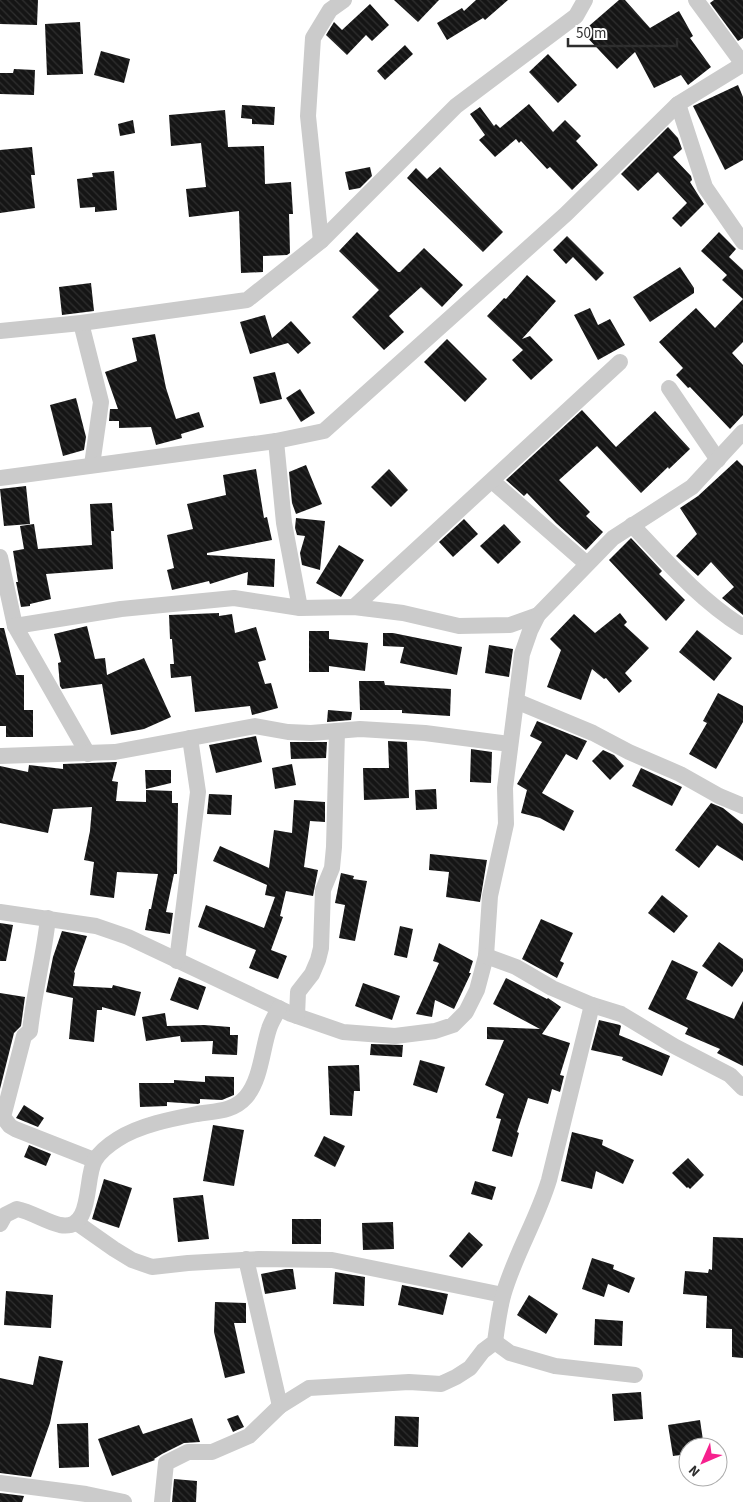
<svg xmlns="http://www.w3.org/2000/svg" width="743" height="1502" viewBox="0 0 743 1502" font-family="'Source Sans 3',sans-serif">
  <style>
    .building { fill: url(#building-back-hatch) }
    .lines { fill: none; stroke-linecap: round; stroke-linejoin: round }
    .minor { stroke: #cbcbcb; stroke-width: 16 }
  </style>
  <defs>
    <pattern id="building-back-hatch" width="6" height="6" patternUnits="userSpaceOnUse" patternTransform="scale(1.25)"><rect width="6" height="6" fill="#151515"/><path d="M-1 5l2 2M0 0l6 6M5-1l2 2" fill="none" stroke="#2f2f2f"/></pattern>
  </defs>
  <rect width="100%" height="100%" fill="#fff"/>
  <g class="building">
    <path d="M0 0H38L37 25 0 24Z"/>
    <path d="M394 0H439L418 22Z"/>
    <path d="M476 0H508L485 20 483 18 447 40 437 23 462 8 464 11Z"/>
    <path d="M619 0H625L650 28 679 11 693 36 690 38 711 67 688 85 681 75 654 88 635 52 617 69 582 32Z"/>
    <path d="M714 0H743V38L738 41 710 3Z"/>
    <path d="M370 4 389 25 372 41 366 35 347 55 326 35 334 22 342 30Z"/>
    <path d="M80 22 83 74 47 75 45 24Z"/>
    <path d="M405 45 413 54 385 80 377 71Z"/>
    <path d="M101 51 130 59 124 83 94 75Z"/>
    <path d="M548 54 577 85 558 103 529 72Z"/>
    <path d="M14 69 35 70 34 95 0 94V73H13Z"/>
    <path d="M738 85 743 97V160L725 170 693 106Z"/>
    <path d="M529 104 553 132 565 120 581 136 576 141 598 165 572 190 550 167 547 169 521 141 519 143 516 139 495 157 479 140 485 135 470 114 480 107 494 126 496 124 500 128Z"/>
    <path d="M242 105 275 107 274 125 252 124V119L241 118Z"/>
    <path d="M225 110 228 147 264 146 265 184 291 182 293 214H289L290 253 287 255 263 256V272L241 273 239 211 189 217 186 189 206 187 201 143 171 146 169 115Z"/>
    <path d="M133 120 135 133 120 136 118 124Z"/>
    <path d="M668 127 678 138 682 149 673 157 691 176 692 180 690 182 704 204 681 227 672 218 687 203 658 172 638 191 621 174Z"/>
    <path d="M32 147 35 175H31L35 208 0 213V150Z"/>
    <path d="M370 167 372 176 360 188 349 190 345 172Z"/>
    <path d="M440 167 503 232 483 252 407 178 416 168 427 179Z"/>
    <path d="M114 171 117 210 95 212V207L80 208 77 179 93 177 92 173Z"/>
    <path d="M357 232 398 272H400L424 248 463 285 442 307 421 287 389 316 404 332 384 350 352 317 379 290 339 251Z"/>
    <path d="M719 232 736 249 729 257 743 270V299L722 280 727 275 701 251Z"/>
    <path d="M567 236 604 273 596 281 573 257 566 264 553 250Z"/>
    <path d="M680 267 694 288V293L650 322 633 297Z"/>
    <path d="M527 275 556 301 522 339 530 336 553 360 531 380 512 360 523 350 487 316 504 298 506 299Z"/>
    <path d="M91 283 94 311 62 315 59 287Z"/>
    <path d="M743 299V342L732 353 743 365V415L730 429 690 387 688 388 676 375 683 368 659 342 696 308 715 328Z"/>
    <path d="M590 308 598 325 610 319 625 345 598 360 574 315Z"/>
    <path d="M265 315 272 338 291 321 311 343 298 354 288 343 250 354 240 322Z"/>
    <path d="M155 334 166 388 176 419 199 412 204 427 181 434 182 438 156 445 151 427 119 428V421H109L110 409H118L105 372 137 361 132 338Z"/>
    <path d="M447 339 487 379 465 402 424 362Z"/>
    <path d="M275 372 282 399 260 404 253 377Z"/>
    <path d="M300 389 315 413 301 422 286 398Z"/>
    <path d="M76 398 86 437 84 450 63 456 50 405Z"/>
    <path d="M582 410 616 447 655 411 690 449 669 469 668 467 641 493 597 446 559 480 590 512 586 516 603 532 586 550 556 523 527 493 524 496 506 480Z"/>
    <path d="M737 460 743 466V615L722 598 734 587 711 562 698 576 676 556 697 534 680 508 698 496Z"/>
    <path d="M306 465 322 504 296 514 292 503 289 472Z"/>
    <path d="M256 469 264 518 267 517 272 540 207 553V555L275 559 274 587 247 585 248 572 210 584 209 581 172 590 167 570 174 568 167 535 193 529 187 504 226 495 223 475Z"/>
    <path d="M389 469 408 490 391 507 371 487Z"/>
    <path d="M26 486 30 524 4 526 0 489Z"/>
    <path d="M112 503 114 531H111L113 569 46 574 51 599 30 604V606L21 607 16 582H18L13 551 24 549 20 526 34 524 38 549 92 545 90 504Z"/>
    <path d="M296 518 325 521 320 570 302 565 300 553 305 536 297 535 295 528Z"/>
    <path d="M464 519 478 534 453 557 439 542Z"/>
    <path d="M504 524 521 542 498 564 480 546Z"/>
    <path d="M631 538 662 571 659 574 685 600 666 621 609 560Z"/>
    <path d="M339 545 364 560 341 597 316 583Z"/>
    <path d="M219 613V616L232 614 235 633 256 627 266 660 258 662 265 684 271 683 278 708 252 715 250 706 195 712 191 676 171 678 170 664H174L172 639H170L169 615Z"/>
    <path d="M620 613 627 622 624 625 649 648 625 673 632 681 619 693 606 678 604 679 592 669 581 700 547 687 561 650 550 639 574 614 595 633Z"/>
    <path d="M87 626 95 659 105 658 107 675 144 658 171 717 144 729 111 735 102 684 62 689 60 686 58 663 61 662 54 634Z"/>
    <path d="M0 628H4L16 675H24V710H33V737H6V726H0Z"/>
    <path d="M697 630 732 658 714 681 679 652Z"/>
    <path d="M309 631H329V639L368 643 365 671 329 666V672H309Z"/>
    <path d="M383 633H393L462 647 457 675 400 663 404 647 383 646Z"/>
    <path d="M489 645 513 649 509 677 485 673Z"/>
    <path d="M359 681H384L385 685 451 689 450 716 402 713V710H360Z"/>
    <path d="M718 693 743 706V722L716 769 689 754 707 723 703 721Z"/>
    <path d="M328 710 352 712 351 720 327 722Z"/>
    <path d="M537 721 587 741 577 760 566 754 542 793 574 811 564 831 540 818 521 813 527 790 517 784 542 742 530 736Z"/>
    <path d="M256 736 262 762 216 773 209 745Z"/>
    <path d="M388 741 407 742 409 798 364 800 363 768H389Z"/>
    <path d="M290 742H327L326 758 291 759Z"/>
    <path d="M471 749 492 752 491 783 470 782Z"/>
    <path d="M603 750 614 755 624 766 610 780 592 761Z"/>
    <path d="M116 762H117L112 781 118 782 116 801 146 802V790L172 791V803H178L177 874H174L166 912 173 913 170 934 145 930 149 909H151L158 874 117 872 114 898 90 895 94 862 84 860 90 831 92 807 53 809 48 833 0 823V766L28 772 29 765 63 769V764Z"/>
    <path d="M292 764 296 785 275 789 272 768Z"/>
    <path d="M641 768 682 787 672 806 632 786Z"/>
    <path d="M145 770H171V783L146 789Z"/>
    <path d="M436 789 437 809 416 810 415 790Z"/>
    <path d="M209 794 232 795 231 815 207 814Z"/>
    <path d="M294 800 325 802V822L310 821 304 867 318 870 313 896 286 891 280 916 283 917 271 950 287 956 278 979 249 968 256 950 198 927 206 905 264 928 275 897 265 895 267 885 213 861 220 846 269 868 274 830 292 833Z"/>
    <path d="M711 803 723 808 743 824V861L717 845 699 868 675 850Z"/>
    <path d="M430 854 487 860 480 902 446 897 449 872 429 870Z"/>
    <path d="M341 873 354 876 353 879 367 881 355 941 339 938 345 905 335 903Z"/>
    <path d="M662 895 688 916 674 933 648 913Z"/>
    <path d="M541 919 573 933 560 961 564 963 557 978 522 959Z"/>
    <path d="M0 923 13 925 6 961H0Z"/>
    <path d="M400 926 413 929 407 958 394 955Z"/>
    <path d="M62 931 87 936 74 972 75 973 73 986 112 988 113 985 141 992 135 1016 102 1007V1010H97L94 1042 69 1039 73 998 46 992 53 957Z"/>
    <path d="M719 942 743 959V971L732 987 702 966Z"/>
    <path d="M439 943 473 961 469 973H471L454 1009 435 1000 432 1017 416 1014 439 963 433 961Z"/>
    <path d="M672 960 698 972 686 999 734 1019 743 1001V1066L717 1053 720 1049 685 1034 688 1028 648 1009Z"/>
    <path d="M179 977 206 987 198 1010 170 1000Z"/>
    <path d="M506 978 547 999 548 998 561 1007 542 1034 570 1043 560 1075 564 1076 560 1092 552 1089 548 1104 528 1098 517 1132 519 1133 512 1157 492 1151 501 1119 496 1118 504 1094 485 1085 504 1040 487 1039V1027L540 1029 493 1004Z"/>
    <path d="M363 983 400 996 392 1020 355 1006Z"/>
    <path d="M0 993 25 997 21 1026 14 1033 0 1089Z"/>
    <path d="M165 1013 167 1026 204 1025 230 1027V1035H238L237 1055 212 1054 213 1041 181 1042 180 1036 146 1041 142 1017Z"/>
    <path d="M599 1020 620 1025 621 1026 619 1035 670 1056 662 1076 622 1060 623 1057 591 1050Z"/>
    <path d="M371 1044 403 1045 402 1057 370 1055Z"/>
    <path d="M420 1060 445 1067 437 1093 413 1085Z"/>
    <path d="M359 1065 360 1091H354L352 1116 330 1115 328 1066Z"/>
    <path d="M205 1076 234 1077V1095L222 1100 200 1099V1103L198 1104 167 1102V1106L140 1107 139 1083H174V1080L205 1082Z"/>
    <path d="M24 1105 44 1118 38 1127 16 1118Z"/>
    <path d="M213 1125 244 1130 234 1186 203 1181Z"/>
    <path d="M572 1132 603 1140 602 1145 634 1160 623 1184 596 1171 592 1189 561 1181Z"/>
    <path d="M324 1136 345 1146 335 1167 314 1156Z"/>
    <path d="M29 1145 51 1154 46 1166 24 1157Z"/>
    <path d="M688 1158 704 1175 690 1189 688 1187 687 1188 672 1173Z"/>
    <path d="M104 1179 132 1188 119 1228 92 1219Z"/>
    <path d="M475 1181 496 1187 492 1200 471 1194Z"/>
    <path d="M203 1195 209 1239 178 1242 173 1198Z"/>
    <rect x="292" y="1219" width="29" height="25"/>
    <path d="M393 1222 394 1249 363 1250 362 1223Z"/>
    <path d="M469 1232 483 1245 462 1268 449 1256Z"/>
    <path d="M713 1237 743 1238V1358L732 1357V1329L706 1328 707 1296 683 1294 685 1271 708 1273 709 1269 712 1270Z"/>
    <path d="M592 1258 614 1265 613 1269 635 1278 629 1293 608 1284 604 1297 582 1289Z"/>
    <path d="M286 1269H293L296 1289 265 1294 261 1274Z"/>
    <path d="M335 1272 365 1277 364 1306 333 1304Z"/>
    <path d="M402 1285 448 1294 443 1315 398 1305Z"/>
    <path d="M6 1291 53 1295 51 1328 4 1325Z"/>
    <path d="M529 1295 558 1314 546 1334 517 1315Z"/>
    <path d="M215 1302 246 1303V1323H234L245 1373 225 1378 214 1332Z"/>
    <path d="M595 1319 623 1321 622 1346 594 1345Z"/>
    <path d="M39 1356 63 1361 50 1423 31 1477 0 1473V1378L33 1385Z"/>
    <path d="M641 1392 643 1419 614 1421 612 1394Z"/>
    <path d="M238 1415 244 1427 233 1432 227 1419Z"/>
    <path d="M395 1416 419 1417 418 1447 394 1446Z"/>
    <path d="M192 1418 200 1442 184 1443 162 1454 154 1459 155 1460 112 1476 98 1439 139 1425 143 1434Z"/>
    <path d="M700 1420 704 1447H688V1454L673 1456 668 1425Z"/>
    <path d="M88 1423 89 1467 59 1468 57 1424Z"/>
    <path d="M174 1479 197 1481 196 1502H172Z"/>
    <path d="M0 1493 24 1496 22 1502H0Z"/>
  </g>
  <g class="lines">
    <g class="minor">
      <path d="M696 0 743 64"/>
      <path d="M678 104 705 187 743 242"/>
      <path d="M321 241 308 116 313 38 330 10 344 0"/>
      <path d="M81 323 101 402 92 465"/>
      <path d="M0 331 81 323 247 300 321 241 456 106 576 16 585 0"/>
      <path d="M669 388 718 460"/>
      <path d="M276 441 284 523 300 608"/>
      <path d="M0 478 276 441 324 431 566 214 678 104 743 64"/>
      <path d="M492 481 587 564"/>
      <path d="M632 525C667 562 700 600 743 627"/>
      <path d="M0 557 15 626 88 754"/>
      <path d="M354 607 620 362"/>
      <path d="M15 626 121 609 234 598 300 608 354 607 403 613 459 626 510 625 538 615"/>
      <path d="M516 701 593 733 629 752 680 774 719 796 743 806"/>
      <path d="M0 756 115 752 255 726 288 732 311 733 360 729 425 733 510 744"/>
      <path d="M0 912 96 926 128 937 291 1014 343 1032 395 1036 435 1031 453 1025 466 1012 477 990 486 956 490 896 506 824 505 788 522 654 530 631 538 615 613 538 692 487 743 432"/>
      <path d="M48 918C44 956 34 993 30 1031L24 1036 3 1117 10 1126 15 1129 94 1160"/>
      <path d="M486 956 516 967 552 988 592 1005 621 1014 674 1046 730 1075 743 1088"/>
      <path d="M177 961 198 792 190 738"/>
      <path d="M297 1016 298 992 312 974 318 960 321 948 323 890 332 868 334 847 337 731"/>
      <path d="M77 1223 114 1249 132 1260 152 1267 188 1263 259 1259 332 1260 503 1295"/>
      <path d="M0 1224 5 1215 17 1209C32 1212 46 1222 60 1225 94 1231 84 1178 95 1160 100 1152 110 1144 118 1139 140 1125 171 1119 197 1114 215 1111 233 1112 246 1097 261 1079 262 1050 269 1029 271 1022 276 1015 279 1008"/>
      <path d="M246 1259 280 1406"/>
      <path d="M495 1342 510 1353 555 1366 635 1375"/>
      <path d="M0 1483 86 1494 124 1502"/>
      <path d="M162 1502 166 1463 188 1452H212L249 1436 280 1406 309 1388 409 1382 441 1384 456 1377 470 1368 483 1351 495 1342C497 1327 499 1311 503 1296 514 1256 537 1220 549 1180L592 1005"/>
    </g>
  </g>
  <g transform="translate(703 1462) rotate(225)"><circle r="24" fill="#ffffff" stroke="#ababab"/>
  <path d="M0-4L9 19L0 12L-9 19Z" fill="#f6208e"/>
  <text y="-8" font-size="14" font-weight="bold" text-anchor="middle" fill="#2e2e2e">N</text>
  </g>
  <path d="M568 38v8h109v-8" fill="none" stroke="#2e2e2e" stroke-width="2.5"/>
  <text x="576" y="38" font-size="15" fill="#2e2e2e" stroke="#ffffff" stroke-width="4" paint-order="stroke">50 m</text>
</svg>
